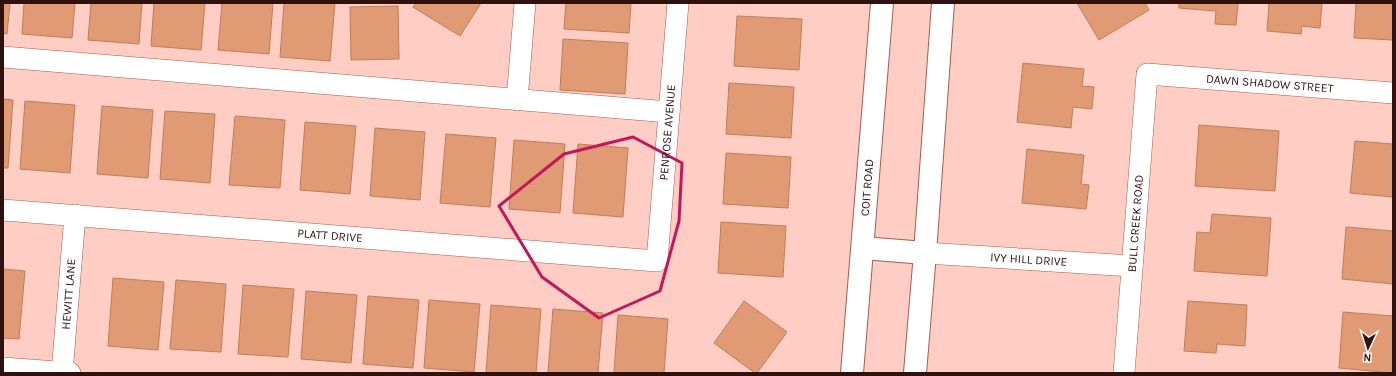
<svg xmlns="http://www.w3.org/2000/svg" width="1396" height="376" viewBox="0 0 1396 376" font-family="Karla,sans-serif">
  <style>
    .building { fill: #e09b75; stroke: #bf7d58 }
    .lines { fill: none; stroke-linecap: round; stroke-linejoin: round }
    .minor-casing { stroke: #a55c51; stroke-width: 22 }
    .major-casing { stroke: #a55c51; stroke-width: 24 }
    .minor { stroke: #fff; stroke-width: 21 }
    .major { stroke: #fff; stroke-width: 22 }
    .marked { fill: none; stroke: #c2185b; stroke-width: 3; stroke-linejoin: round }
    .labels { text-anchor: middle; stroke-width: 3; stroke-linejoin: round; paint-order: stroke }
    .street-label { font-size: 12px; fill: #2f120e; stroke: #fbfbfb }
  </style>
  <rect width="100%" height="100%" fill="#ffcdc4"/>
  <g class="building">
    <path d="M3 3H10L7 34 3 33Z"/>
    <path d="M24 3H75L72 38 22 34Z"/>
    <path d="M91 3H142L139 44 88 40Z"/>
    <path d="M154 3H205L201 50 151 46Z"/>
    <path d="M222 3H273L269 54 218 50Z"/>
    <path d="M284 3H335L330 61 280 57Z"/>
    <path d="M416 3H481L460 36 413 7Z"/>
    <path d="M566 3H631L629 33 564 29Z"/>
    <path d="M1077 3H1145L1149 10 1099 40Z"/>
    <path d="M1179 3H1238L1236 25 1215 24 1216 11 1179 8Z"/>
    <path d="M1269 3H1322L1320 28 1302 26 1301 34 1267 31Z"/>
    <path d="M1356 3H1393V40L1354 38Z"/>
    <path d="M398 6 399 59 351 60 350 7Z"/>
    <path d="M737 16 802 19 799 70 734 66Z"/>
    <path d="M563 39 628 43 625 94 560 90Z"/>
    <path d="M1023 63 1084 69 1082 86 1094 87 1092 109 1073 107 1071 128 1017 122Z"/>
    <path d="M729 83 794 87 791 138 726 134Z"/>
    <path d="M3 99 13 100 8 168H3Z"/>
    <path d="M25 101 75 105 70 173 20 169Z"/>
    <path d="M102 106 153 110 148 178 97 174Z"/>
    <path d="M165 111 215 114 210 183 160 179Z"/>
    <path d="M235 116 285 120 280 188 229 185Z"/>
    <path d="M305 122 356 126 350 194 300 190Z"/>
    <path d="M1199 125 1279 131 1275 191 1195 186Z"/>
    <path d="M375 128 425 132 420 200 370 196Z"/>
    <path d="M446 134 496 138 490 207 440 203Z"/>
    <path d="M514 140 565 144 560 213 509 209Z"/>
    <path d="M1355 141 1393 144V197L1350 193Z"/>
    <path d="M578 144 628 148 623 217 573 213Z"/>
    <path d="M1027 149 1084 155 1081 184 1089 185 1086 209 1022 203Z"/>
    <path d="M726 153 791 157 788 208 723 204Z"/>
    <path d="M1212 214 1271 218 1267 276 1194 271 1197 232 1210 233Z"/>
    <path d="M721 222 786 226 783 277 718 273Z"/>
    <path d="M1346 227 1393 231V284L1342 279Z"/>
    <path d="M3 269 25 271 19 339 3 338Z"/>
    <path d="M113 278 164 282 158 350 108 346Z"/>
    <path d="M176 280 226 284 221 352 170 349Z"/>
    <path d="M243 285 294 289 288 357 238 354Z"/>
    <path d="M306 291 357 295 351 363 301 359Z"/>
    <path d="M368 296 419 300 413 368 363 364Z"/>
    <path d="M429 300 480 304 474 372 424 368Z"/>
    <path d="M744 301 787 332 757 373H755L714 343Z"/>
    <path d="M1188 301 1247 305 1245 346 1217 344 1216 353 1184 351Z"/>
    <path d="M491 305 541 309 536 373H486Z"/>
    <path d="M553 309 603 313 598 373H548Z"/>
    <path d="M1343 312 1393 316V373L1339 368Z"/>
    <path d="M618 315 668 319 664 373H614Z"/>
  </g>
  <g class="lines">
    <g class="minor-casing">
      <g id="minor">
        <path d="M3 57 669 112"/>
        <path d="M517 100 525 3"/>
        <path id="s1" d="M3 210 657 261 678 3"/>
        <path id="s2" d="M925 253 1132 266"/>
        <path d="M3 368 70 373"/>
        <path id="s3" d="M62 373 75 215"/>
        <path id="s4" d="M1124 373 1147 74 1393 93"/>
      </g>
    </g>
    <g class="major-casing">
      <g id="major">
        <path d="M863 248 925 253"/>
        <path id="s5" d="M852 373 882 3"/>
        <path d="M915 373 925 253 943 3"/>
      </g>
    </g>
    <use href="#minor" class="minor"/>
    <use href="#major" class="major"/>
  </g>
  <path class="marked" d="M633 137 682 163 679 221 660 291 599 318 542 277 499 206 564 154Z"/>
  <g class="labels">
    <g class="street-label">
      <text dy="4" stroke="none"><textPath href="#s4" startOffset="423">DAWN SHADOW STREET</textPath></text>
      <text dy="4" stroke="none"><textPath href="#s1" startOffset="785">PENROSE AVENUE</textPath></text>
      <text dy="4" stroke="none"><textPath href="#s5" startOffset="186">COIT ROAD</textPath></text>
      <text dy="4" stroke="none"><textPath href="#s4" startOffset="150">BULL CREEK ROAD</textPath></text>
      <text dy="4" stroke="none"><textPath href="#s1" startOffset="328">PLATT DRIVE</textPath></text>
      <text dy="4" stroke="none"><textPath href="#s2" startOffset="104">IVY HILL DRIVE</textPath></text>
      <text dy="4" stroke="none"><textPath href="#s3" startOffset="79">HEWITT LANE</textPath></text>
    </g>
  </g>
  <rect width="1396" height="376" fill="none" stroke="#2f120e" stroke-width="8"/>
  <g transform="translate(1368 348) rotate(184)" stroke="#fbfbfb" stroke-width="3" paint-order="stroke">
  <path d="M0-3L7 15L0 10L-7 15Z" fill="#2f120e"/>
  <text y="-6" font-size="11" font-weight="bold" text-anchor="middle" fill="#2f120e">N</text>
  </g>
</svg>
